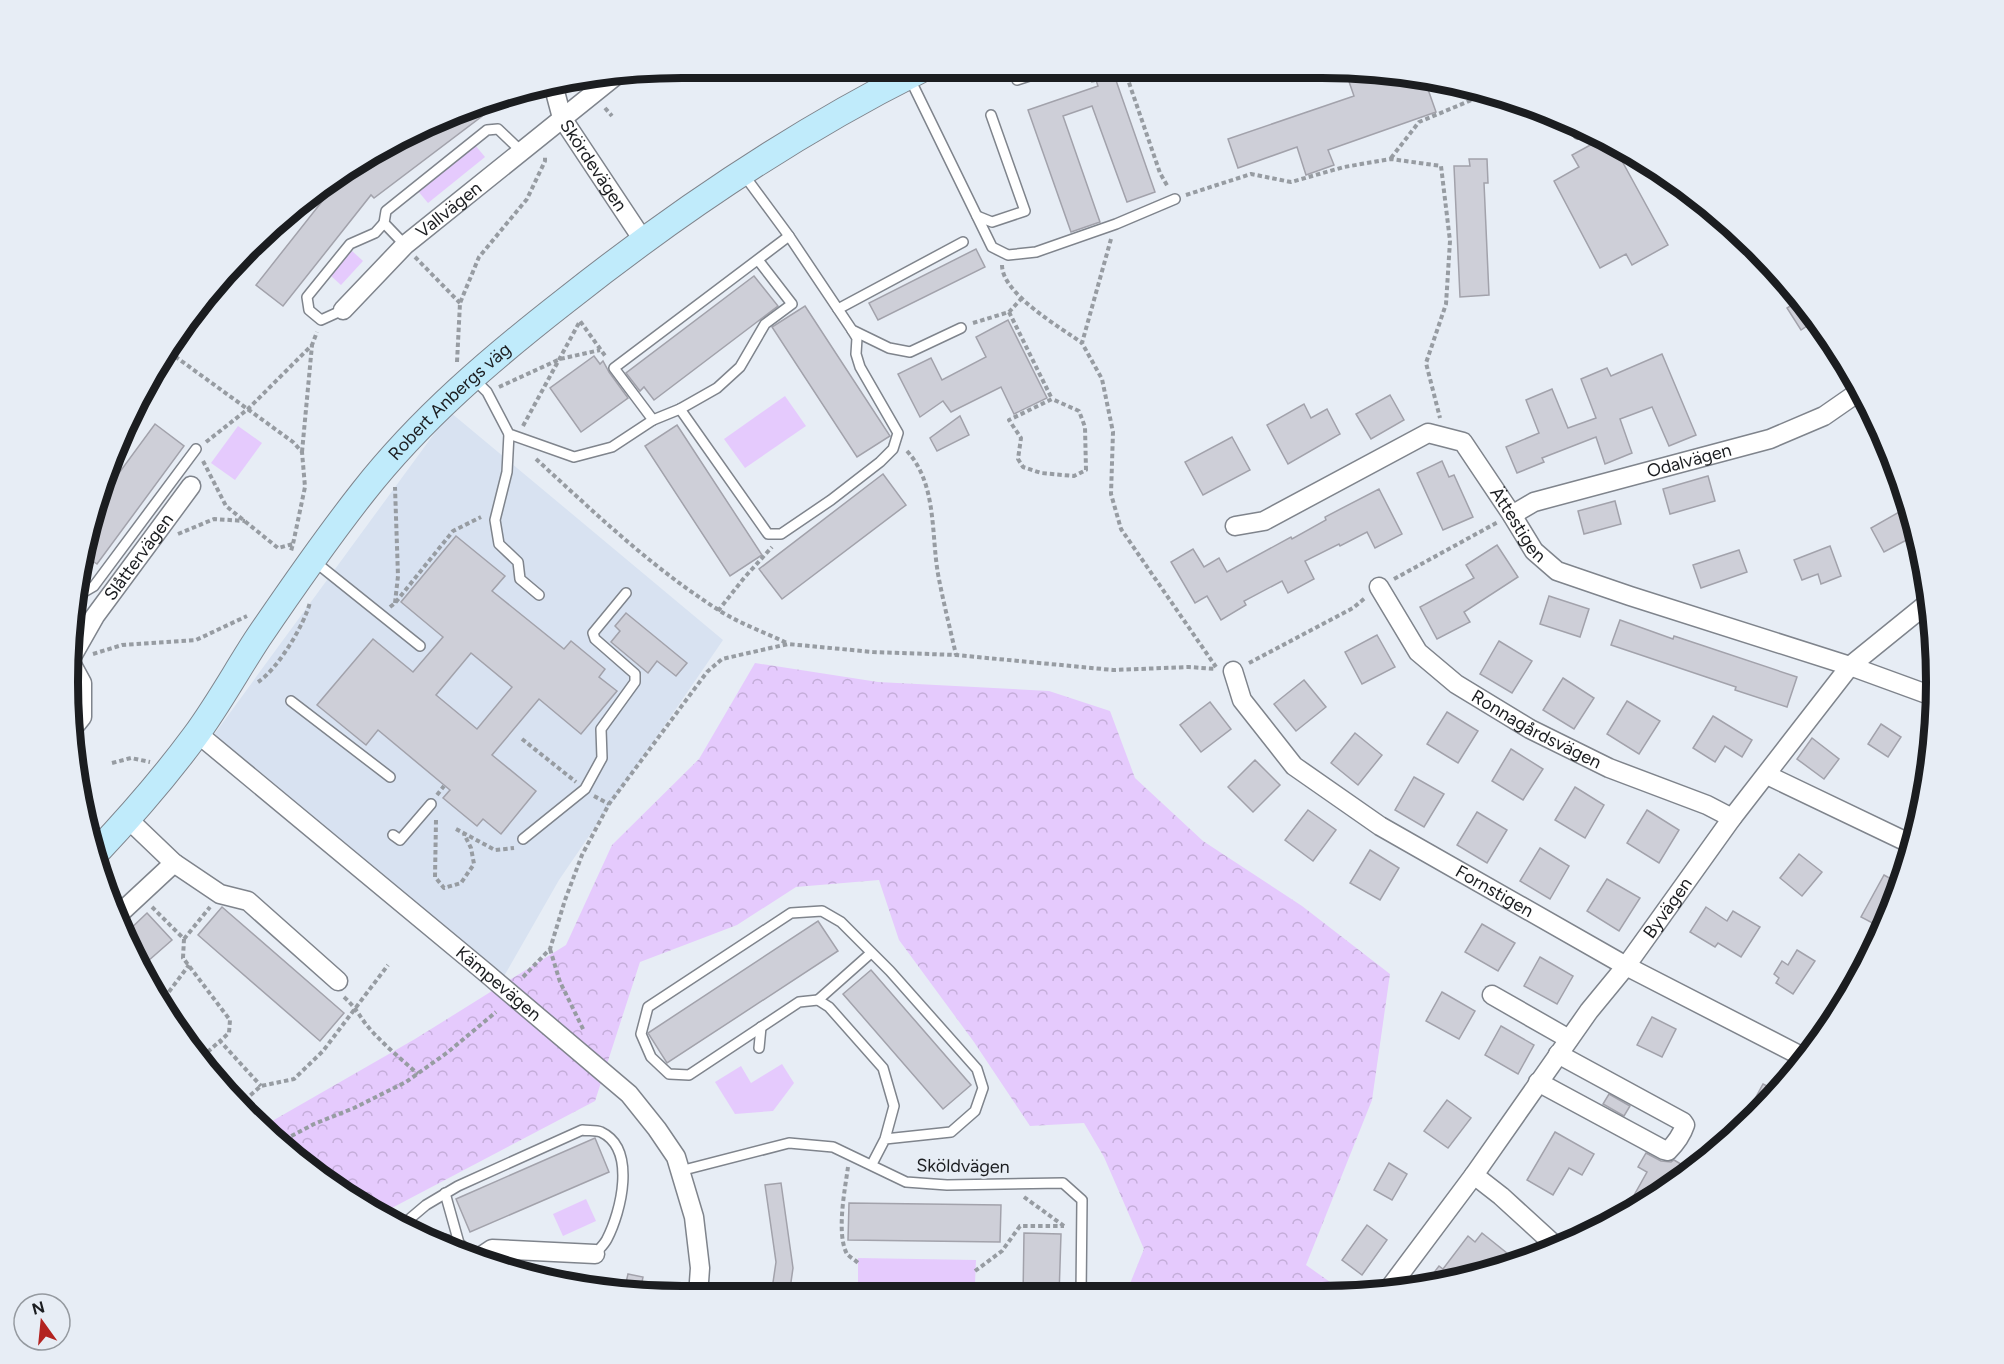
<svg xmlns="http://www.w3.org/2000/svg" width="2004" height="1364" viewBox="0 0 2004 1364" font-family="Figtree,sans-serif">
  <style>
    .built { fill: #d8e2f1 }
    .green { fill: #e5cafd }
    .forest { fill: url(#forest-crowns) }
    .building { fill: #cecfd8; stroke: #a2a2ab; stroke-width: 1.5; fill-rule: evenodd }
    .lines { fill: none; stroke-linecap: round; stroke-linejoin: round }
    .lane-casing { stroke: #7f848c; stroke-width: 12 }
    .street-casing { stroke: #7f848c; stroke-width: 21 }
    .secondary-casing { stroke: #7f848c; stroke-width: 28 }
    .path { stroke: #979ca2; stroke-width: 4; stroke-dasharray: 4.5 3; stroke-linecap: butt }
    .lane { stroke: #fff; stroke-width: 9 }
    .street { stroke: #fff; stroke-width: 18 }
    .secondary { stroke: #c0ebfb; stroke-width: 26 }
    .labels { text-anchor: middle; stroke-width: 5; stroke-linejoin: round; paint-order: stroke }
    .street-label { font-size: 18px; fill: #1b1d20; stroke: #e7edf5 }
    .rim { fill: none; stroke: #1b1d20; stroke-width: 8 }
  </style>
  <defs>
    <pattern id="forest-crowns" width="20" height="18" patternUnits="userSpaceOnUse" patternTransform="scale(1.5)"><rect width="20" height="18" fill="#e5cafd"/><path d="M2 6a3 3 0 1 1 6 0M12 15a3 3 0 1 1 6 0" fill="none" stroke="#c4add9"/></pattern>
  </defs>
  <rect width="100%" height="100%" fill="#e7edf5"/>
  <path class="built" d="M450 412 723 640 559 880 503 978 210 740Z"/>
  <g class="green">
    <path d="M475 145 485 157 428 203 418 191Z"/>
    <path d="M352 251 363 261 341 285 330 275Z"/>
    <path d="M785 396 806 426 745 468 724 439Z"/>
    <path d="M238 426 262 443 235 480 211 463Z"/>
    <path d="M782 1064 794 1083 773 1111 735 1114 715 1082 741 1066 751 1083Z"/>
    <path d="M586 1199 596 1221 563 1236 553 1214Z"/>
    <path d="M858 1258 976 1260 975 1283 959 1296H858Z"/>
  </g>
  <path class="forest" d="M755 663 878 682 1049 691 1110 711 1135 778 1203 841 1302 906 1390 974 1372 1100 1306 1265 1347 1294 1322 1296H1125L1144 1249 1104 1157 1084 1123 1030 1126 974 1042 899 940 879 880 796 887 737 925 640 962 595 1101 388 1210 385 1218 308 1170 260 1128 415 1039 566 945 612 845 699 759Z"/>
  <g class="building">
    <path d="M1092 69H1112L1155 192 1127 202 1092 106 1063 116 1100 222 1071 232 1028 110 1098 86Z"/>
    <path d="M1345 70 1424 78 1436 112 1328 150 1334 165 1306 175 1297 147 1238 168 1228 139 1354 96Z"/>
    <path d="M504 95 506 98 374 198 371 195 283 306 256 285 335 185 376 154 485 100Z"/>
    <path d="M1605 137 1611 141 1668 245 1632 265 1626 254 1600 268 1554 181 1579 167 1572 155Z"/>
    <path d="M1469 159H1487L1488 183H1484L1489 295 1460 297 1454 166H1470Z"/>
    <path d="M976 249 985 267 878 320 869 303Z"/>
    <path d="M754 276 778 306 654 400 644 387 640 391 626 373Z"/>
    <path d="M1800 300 1816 320 1801 330 1787 308Z"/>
    <path d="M805 306 890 436 857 457 772 327Z"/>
    <path d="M1008 320 1047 398 1014 414 1001 387 951 412 943 401 920 417 898 374 931 358 942 380 986 357 976 337Z"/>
    <path d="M1662 354 1696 435 1669 446 1652 407 1620 419 1632 453 1605 464 1596 437 1542 458 1544 462 1517 473 1506 447 1539 433 1526 400 1552 389 1568 428 1596 418 1581 379 1607 368 1611 376Z"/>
    <path d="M594 356 600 364 603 361 609 372 628 398 581 432 550 388Z"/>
    <path d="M1390 395 1404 420 1371 439 1356 414Z"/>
    <path d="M1304 404 1311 418 1327 409 1340 434 1288 464 1267 425Z"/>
    <path d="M960 416 969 435 937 451 930 438Z"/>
    <path d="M155 424 184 446 97 564 94 562 79 583 88 523 94 507Z"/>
    <path d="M677 425 762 555 730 576 645 446Z"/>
    <path d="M1232 437 1250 470 1203 495 1185 462Z"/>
    <path d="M1442 461 1449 477 1454 475 1473 517 1443 530 1417 473Z"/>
    <path d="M883 474 906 505 782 599 759 569Z"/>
    <path d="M1708 476 1715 501 1670 514 1663 489Z"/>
    <path d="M1379 489 1402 534 1375 548 1367 532 1340 546 1339 544 1305 561 1314 579 1288 593 1282 581 1244 601 1246 605 1221 620 1207 596 1195 603 1171 562 1193 549 1204 567 1219 558 1227 572 1291 537 1292 539 1326 520 1325 517Z"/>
    <path d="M1615 501 1621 524 1584 534 1578 511Z"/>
    <path d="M1908 507 1916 535 1884 552 1871 528Z"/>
    <path d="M456 536 505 576 492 591 564 649 571 641 605 669 599 677 617 691 581 734 539 699 492 755 536 791 501 834 483 819 477 826 443 798 450 790 378 730 366 745 317 705 373 639 413 672 443 637 401 602ZM471 653 512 687 477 729 436 695Z"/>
    <path d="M1497 545 1518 577 1464 612 1470 622 1437 639 1420 607 1474 578 1466 565Z"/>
    <path d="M1830 546 1841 576 1821 584 1818 574 1802 580 1794 560Z"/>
    <path d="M1739 550 1747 572 1701 588 1693 565Z"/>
    <path d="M1549 596 1589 609 1580 637 1540 624Z"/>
    <path d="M626 613 687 663 676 676 657 661 648 673 611 642 620 631 615 626Z"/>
    <path d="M1620 620 1673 639 1674 636 1797 677 1787 707 1735 690 1736 687 1611 645Z"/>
    <path d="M1377 635 1395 667 1362 684 1345 652Z"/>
    <path d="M1499 641 1532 661 1512 693 1480 674Z"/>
    <path d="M1563 678 1594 698 1574 729 1543 710Z"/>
    <path d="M1304 680 1326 707 1296 731 1274 704Z"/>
    <path d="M1627 701 1660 721 1639 754 1607 734Z"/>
    <path d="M1210 702 1231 729 1201 752 1180 725Z"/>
    <path d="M1447 712 1478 731 1458 763 1427 744Z"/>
    <path d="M1713 716 1752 740 1742 757 1725 746 1715 762 1693 748Z"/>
    <path d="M1881 724 1901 737 1888 757 1868 744Z"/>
    <path d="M1355 733 1382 755 1358 785 1331 763Z"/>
    <path d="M1812 738 1839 759 1824 779 1797 759Z"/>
    <path d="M1511 749 1543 769 1523 800 1492 781Z"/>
    <path d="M1255 760 1280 785 1253 812 1228 787Z"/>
    <path d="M1414 777 1444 794 1424 827 1395 810Z"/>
    <path d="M1575 787 1604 805 1585 838 1555 820Z"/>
    <path d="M1308 810 1336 830 1313 861 1285 840Z"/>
    <path d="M1647 810 1679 830 1659 863 1627 843Z"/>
    <path d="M1477 812 1507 830 1487 863 1457 845Z"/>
    <path d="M1540 848 1569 866 1550 899 1520 881Z"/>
    <path d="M1370 850 1399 868 1380 900 1350 883Z"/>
    <path d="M1799 854 1822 872 1802 896 1780 878Z"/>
    <path d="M1884 875 1900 884 1892 911 1882 928 1861 917Z"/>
    <path d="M1607 879 1640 898 1619 931 1587 911Z"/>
    <path d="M222 907 344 1013 320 1041 198 935Z"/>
    <path d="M1706 907 1727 921 1733 911 1760 927 1741 957 1718 943 1715 947 1690 932Z"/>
    <path d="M147 913 172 940 140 968 125 934Z"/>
    <path d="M818 921 838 951 667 1063 648 1033Z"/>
    <path d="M1482 924 1515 943 1498 971 1465 952Z"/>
    <path d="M1797 950 1815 961 1793 994 1776 983 1779 978 1774 974 1782 961 1788 965Z"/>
    <path d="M1540 957 1573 976 1557 1004 1524 986Z"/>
    <path d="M871 970 971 1085 943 1109 843 994Z"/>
    <path d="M1442 992 1475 1011 1459 1039 1426 1021Z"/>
    <path d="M1652 1017 1676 1029 1662 1057 1637 1045Z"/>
    <path d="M1501 1026 1534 1045 1518 1074 1485 1055Z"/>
    <path d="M1763 1084 1777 1091 1757 1116 1746 1125 1742 1123Z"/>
    <path d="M1609 1094 1630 1106 1624 1116 1603 1104Z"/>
    <path d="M1447 1100 1471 1118 1448 1148 1424 1131Z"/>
    <path d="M1555 1132 1594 1154 1582 1175 1569 1168 1553 1195 1527 1180Z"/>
    <path d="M595 1138 609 1172 470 1232 456 1199Z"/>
    <path d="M1646 1153 1661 1161 1671 1162 1674 1160 1691 1170 1664 1193 1623 1215 1647 1172 1638 1167Z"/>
    <path d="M1389 1163 1407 1174 1392 1200 1374 1190Z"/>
    <path d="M781 1183 793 1268 789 1296H771L776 1262 765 1185Z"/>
    <path d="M849 1203 1001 1205 1000 1242 848 1240Z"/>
    <path d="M1367 1225 1387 1240 1362 1275 1342 1260Z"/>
    <path d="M1024 1233 1061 1234 1059 1296H1023Z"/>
    <path d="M1482 1233 1518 1262 1496 1268 1487 1261 1477 1274 1442 1285 1423 1287 1439 1266 1443 1269 1468 1236 1475 1242Z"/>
    <path d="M628 1274 643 1277 640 1292 624 1291Z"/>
  </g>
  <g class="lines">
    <g class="lane-casing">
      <g id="lane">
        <path d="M910 79 992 247 1008 255 1036 252 1116 224 1175 199"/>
        <path d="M1017 80 1048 70"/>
        <path d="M1572 124 1578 134"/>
        <path d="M744 175 789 236 852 330 889 348 910 352 961 328"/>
        <path d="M977 216 992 222 1025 211 991 115"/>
        <path d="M405 245 384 223 386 211 487 130 498 129 521 151"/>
        <path d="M838 309 963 242"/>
        <path d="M343 310 321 320 309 310 307 297 350 244 375 233 384 223"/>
        <path d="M474 379 487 392 509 434 574 457 612 447 653 420 614 368 789 236"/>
        <path d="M680 409 717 388 740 367 765 324 792 304 758 260"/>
        <path d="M653 420 680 409 768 534H781L831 500 880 462 893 449 898 433 860 367 856 354 857 338 852 330"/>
        <path d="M509 434 507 472 495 520 499 544 518 562 520 579 539 595"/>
        <path d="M314 561 420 646"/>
        <path d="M75 603 82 593 94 586 196 449"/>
        <path d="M291 701 390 777"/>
        <path d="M393 835 400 840 431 804"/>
        <path d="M523 839 585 789 602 758 601 729 635 682V674L595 639 593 633 626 593"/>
        <path d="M818 1000 871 953"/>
        <path d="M759 1048 761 1027"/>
        <path d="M872 1164 885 1139 894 1106 883 1068 829 1007 818 1000 799 1002 689 1075 669 1074 651 1057 641 1034 648 1007 791 913 822 911 841 922 890 971 977 1069 983 1088 975 1111 951 1132 885 1139"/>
        <path d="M680 1171 789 1143 833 1147 906 1182 947 1185 1063 1183 1082 1200 1081 1296"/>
        <path d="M445 1193 459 1243 470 1253"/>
        <path d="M400 1227 426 1205 458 1186 582 1130C588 1131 596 1130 601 1132 637 1149 621 1212 607 1239 604 1245 599 1249 595 1254"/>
        <path d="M402 1228 459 1243"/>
      </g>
    </g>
    <g class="street-casing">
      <g id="street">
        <path id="s1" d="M553 84 562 118 643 240"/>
        <path id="s2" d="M343 310 405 245 619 73"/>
        <path id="s3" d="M1512 515 1534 502 1770 439 1824 416 1860 391"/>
        <path id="s4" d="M1235 526 1264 521 1428 433 1463 442 1512 515 1534 551 1557 571 1630 596 1850 666 1935 697"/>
        <path id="s5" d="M1379 587 1418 652 1456 684 1530 729 1609 768 1707 805 1732 818"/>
        <path id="s6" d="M70 660 95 616 191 486"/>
        <path d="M70 661 82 683V717L74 727"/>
        <path id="s7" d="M1233 671 1242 700 1294 766 1380 826 1626 966 1805 1058"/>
        <path id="s8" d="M197 733 485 972 629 1094 657 1129 676 1157 694 1217 700 1268 698 1296"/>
        <path d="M1767 775 1909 843"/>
        <path d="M128 819 174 863 220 894 248 901 338 981"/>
        <path d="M117 916 174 863"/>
        <path d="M1492 995 1569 1039"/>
        <path d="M1538 1082 1664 1150 1668 1151C1675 1144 1682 1134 1685 1125L1683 1122 1558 1054"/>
        <path id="s9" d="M1474 1175 1589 1011 1626 966 1732 818 1850 666 1929 602"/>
        <path d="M480 1257 492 1249 595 1254"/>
        <path d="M1388 1290 1474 1175 1501 1196 1559 1249"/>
      </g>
    </g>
    <g class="secondary-casing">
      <g id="secondary">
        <path id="s10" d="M94 855C130 817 164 778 195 736 218 705 237 670 258 638 292 588 326 539 363 492 421 418 492 358 565 301 676 213 794 133 920 70"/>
      </g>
    </g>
    <g class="path">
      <path d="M1072 69 1090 81 1126 74 1160 173 1168 187"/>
      <path d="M1126 74 1142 69"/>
      <path d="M605 108 612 116"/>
      <path d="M1391 158 1419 122 1486 94"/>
      <path d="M1186 195 1251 174 1291 182 1344 167 1391 159 1441 166 1450 241 1446 304 1426 363 1440 418"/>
      <path d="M1111 239 1082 343 1102 379 1113 432 1111 494 1121 529 1216 667"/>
      <path d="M415 257 460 303"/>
      <path d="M1002 265C1002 294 1060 327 1082 343"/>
      <path d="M1009 312 1052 399 1009 420 1021 438 1018 459 1023 467 1041 473 1074 476 1086 470 1085 427 1079 411 1052 399"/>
      <path d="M973 323 1009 312 1021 299"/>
      <path d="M169 352 293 442 302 452 305 487 293 544"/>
      <path d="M457 362 460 303 479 257 527 199 545 161V155"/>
      <path d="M499 387 560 359 600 350"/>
      <path d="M523 426 580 321 606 357"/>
      <path d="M206 442 248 409 312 345 317 332"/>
      <path d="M907 451C937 484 931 533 938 574 943 601 950 628 956 655"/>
      <path d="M302 452 312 345"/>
      <path d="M536 459C594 512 651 567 717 609 738 623 764 632 787 643"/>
      <path d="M203 461 226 506 278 548 293 544 291 551"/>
      <path d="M178 534 214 519 245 521"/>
      <path d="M1394 579 1498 522"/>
      <path d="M395 603 398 576 395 487"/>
      <path d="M390 607 395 603 453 531 481 517"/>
      <path d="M718 611 744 578 772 547"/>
      <path d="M93 654 122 645 196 640 247 616"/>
      <path d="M1249 663 1353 608 1365 598"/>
      <path d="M258 682C277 670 305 624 310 602"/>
      <path d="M522 739 576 782"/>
      <path d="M112 763 131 758 150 762"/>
      <path d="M437 795 444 786"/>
      <path d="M594 796 609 804"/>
      <path d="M436 820 435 877 444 888 461 883 474 864 471 848 464 834"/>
      <path d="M456 829 495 850 514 848"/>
      <path d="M152 907 184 939 183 958 230 1020 229 1033 220 1041"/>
      <path d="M184 939 210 907"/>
      <path d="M550 949 560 982 584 1031"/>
      <path d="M523 977 550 949 565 900 582 855 609 804 707 672 722 659 788 644 873 652 956 655 1113 670 1189 667 1216 669"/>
      <path d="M344 997C354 1006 358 1013 365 1023 380 1042 400 1058 418 1074"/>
      <path d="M162 1005 165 997 189 965"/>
      <path d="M202 1057 220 1041 261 1086"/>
      <path d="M239 1105 261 1086 294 1079 323 1051 388 965"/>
      <path d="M278 1143 314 1124 354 1108 406 1082 448 1052 496 1012"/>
      <path d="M848 1167C845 1189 836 1234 847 1254 850 1257 855 1260 858 1263"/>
      <path d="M1024 1197 1064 1226"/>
      <path d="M975 1271 1002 1251 1020 1226H1064"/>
    </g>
    <use href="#lane" class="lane"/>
    <use href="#street" class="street"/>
    <use href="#secondary" class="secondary"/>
  </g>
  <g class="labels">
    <g class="street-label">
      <text dy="6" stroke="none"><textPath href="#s1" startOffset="92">Skördevägen</textPath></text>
      <text dy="6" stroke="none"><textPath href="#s2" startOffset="146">Vallvägen</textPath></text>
      <text dy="6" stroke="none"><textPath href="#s10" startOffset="578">Robert Anbergs väg</textPath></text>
      <text dy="6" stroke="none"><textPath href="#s3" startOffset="186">Odalvägen</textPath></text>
      <text dy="6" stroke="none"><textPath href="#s4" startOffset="351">Ättestigen</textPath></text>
      <text dy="6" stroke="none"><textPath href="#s6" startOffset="124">Slåttervägen</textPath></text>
      <text dy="6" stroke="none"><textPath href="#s5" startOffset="218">Ronnagårdsvägen</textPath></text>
      <text dy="6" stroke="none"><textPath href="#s7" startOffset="351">Fornstigen</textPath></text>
      <text dy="6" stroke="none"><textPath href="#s9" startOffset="330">Byvägen</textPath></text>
      <text dy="6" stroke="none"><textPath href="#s8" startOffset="392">Kämpevägen</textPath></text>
      <text transform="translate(963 1166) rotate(1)" y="6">Sköldvägen</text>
    </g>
  </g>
  <path d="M0 0H2004V1364H0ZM682 78H1322A604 604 0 0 1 1926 682V682A604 604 0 0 1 1322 1286H682A604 604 0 0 1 78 682V682A604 604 0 0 1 682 78Z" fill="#e7edf5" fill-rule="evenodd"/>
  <path class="rim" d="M682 78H1322A604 604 0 0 1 1926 682V682A604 604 0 0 1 1322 1286H682A604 604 0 0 1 78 682V682A604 604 0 0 1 682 78Z"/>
  <g transform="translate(42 1322) rotate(345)"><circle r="28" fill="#e7edf5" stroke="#959aa0" stroke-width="1.5"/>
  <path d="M0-4.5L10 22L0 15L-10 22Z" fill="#b32320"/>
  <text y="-9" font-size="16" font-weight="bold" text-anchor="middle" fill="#1b1d20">N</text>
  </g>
</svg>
